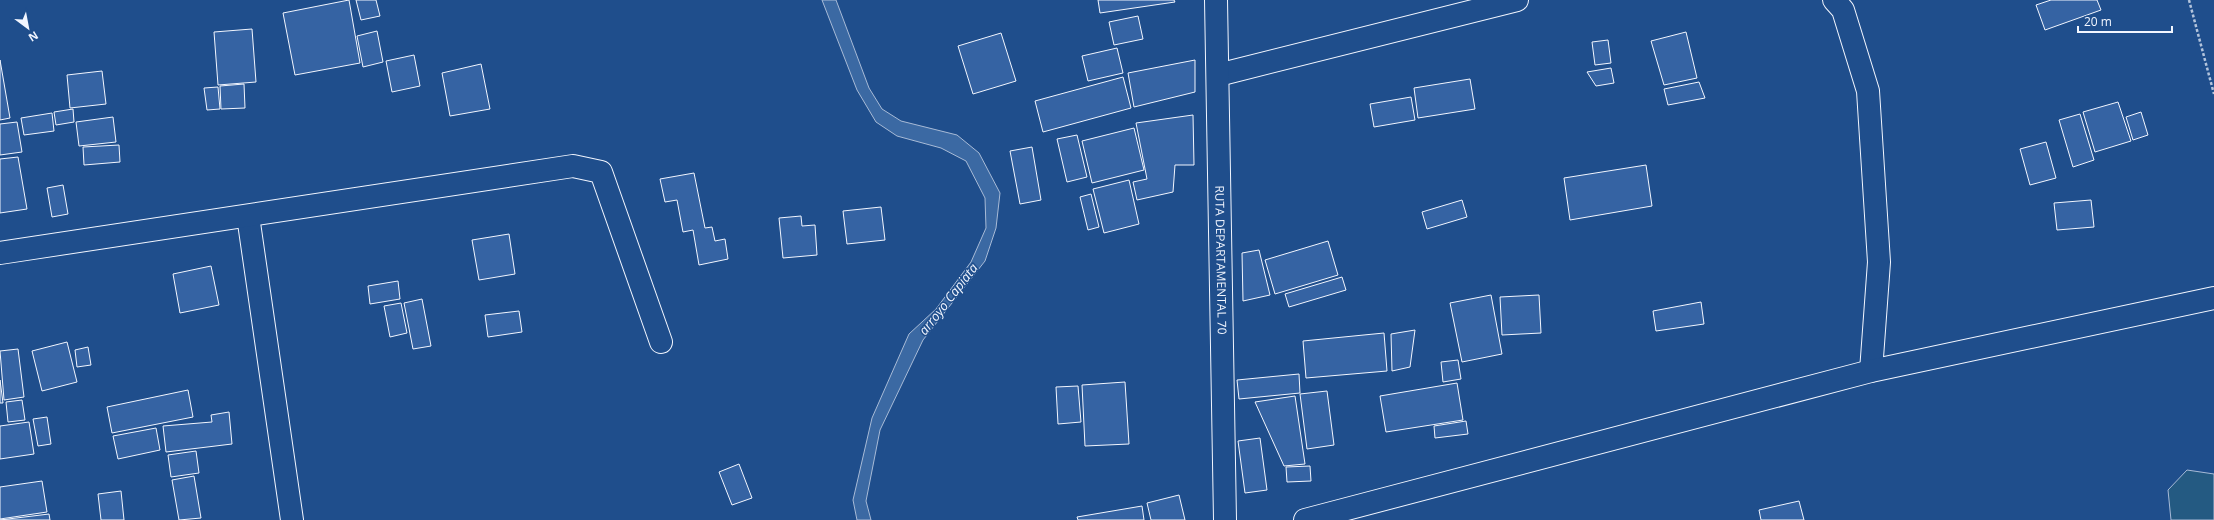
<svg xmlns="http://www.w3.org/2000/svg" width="2214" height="520" viewBox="0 0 2214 520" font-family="'Open Sans',sans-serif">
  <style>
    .green { fill: #245a82; stroke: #a8bbd7 }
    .water { fill: #3b69a3; stroke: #a8bbd7 }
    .building { fill: #3563a3; stroke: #f2f6ff }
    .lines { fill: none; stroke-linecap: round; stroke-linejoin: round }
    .street-casing { stroke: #f2f6ff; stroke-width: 24 }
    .secondary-casing { stroke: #f2f6ff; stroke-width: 24 }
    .path { stroke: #b3c4dc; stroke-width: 2.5; stroke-dasharray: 3 2; stroke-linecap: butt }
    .street { stroke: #1f4e8c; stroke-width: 22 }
    .secondary { stroke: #1f4e8c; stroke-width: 22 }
    .labels { text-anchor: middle; stroke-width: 3; stroke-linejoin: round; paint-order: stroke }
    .street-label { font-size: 12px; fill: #f2f6ff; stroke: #1f4e8c }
    .water-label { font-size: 13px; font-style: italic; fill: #f2f6ff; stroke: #1f4e8c }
  </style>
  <rect width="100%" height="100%" fill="#1f4e8c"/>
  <path class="green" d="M2187 470 2214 474V520H2171L2168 490Z"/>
  <path class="water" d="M822 0H836L869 88 882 109 901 121 957 135 979 153 1000 193 996 228 985 261 923 340 880 430 866 501 871 520H857L853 500 872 418 909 334 936 309 971 262 986 228 985 198 966 161 941 148 897 136 876 122 857 90Z"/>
  <g class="building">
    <path d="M349 0 360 63 295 75 283 13Z"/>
    <path d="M356 0H376L380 16 361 20Z"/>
    <path d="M1098 0H1174L1175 2 1100 13Z"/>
    <path d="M2051 0H2097L2101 10 2045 30 2036 5Z"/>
    <path d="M1138 16 1143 39 1114 45 1109 22Z"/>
    <path d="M252 29 256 82 218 85 214 32Z"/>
    <path d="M377 31 383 62 363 67 357 36Z"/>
    <path d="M1686 32 1697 78 1664 85 1651 41Z"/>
    <path d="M1001 33 1016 81 973 94 958 46Z"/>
    <path d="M1608 40 1611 63 1595 65 1592 42Z"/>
    <path d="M1117 48 1123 73 1088 81 1082 56Z"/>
    <path d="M414 55 420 86 392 92 386 61Z"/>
    <path d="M0 60 10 118 0 120Z"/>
    <path d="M1195 60V92L1134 107 1128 73Z"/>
    <path d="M481 64 490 109 450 116 442 73Z"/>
    <path d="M1611 68 1614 83 1596 86 1587 72Z"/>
    <path d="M102 71 106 104 70 108 67 75Z"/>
    <path d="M1123 77 1131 108 1043 132 1035 101Z"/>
    <path d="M1470 79 1475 109 1418 118 1414 88Z"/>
    <path d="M1699 82 1705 98 1668 105 1664 89Z"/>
    <path d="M244 84 245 108 221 109 220 86Z"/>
    <path d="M218 87 220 109 207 110 204 88Z"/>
    <path d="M1411 97 1415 120 1374 127 1370 104Z"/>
    <path d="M2118 102 2131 141 2095 152 2083 112Z"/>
    <path d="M73 109 74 122 56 125 54 112Z"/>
    <path d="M2141 112 2148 135 2133 140 2126 117Z"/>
    <path d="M52 113 54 131 24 135 21 118Z"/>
    <path d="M2080 114 2094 160 2073 167 2059 120Z"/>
    <path d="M1193 115 1194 165H1175L1173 192 1137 200 1133 182 1147 179 1136 123Z"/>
    <path d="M113 117 116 142 79 146 76 122Z"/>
    <path d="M17 122 22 152 0 155V124Z"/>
    <path d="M1134 128 1144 170 1092 183 1082 141Z"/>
    <path d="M1077 135 1087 177 1067 182 1057 139Z"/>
    <path d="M2046 142 2056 178 2030 185 2020 149Z"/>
    <path d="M119 145 120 162 84 165 83 147Z"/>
    <path d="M1032 147 1041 200 1020 204 1010 151Z"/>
    <path d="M18 157 27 209 0 213V159Z"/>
    <path d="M1646 165 1652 206 1570 220 1564 178Z"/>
    <path d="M694 173 705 228 712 227 715 241 725 239 728 259 699 265 693 230 683 232 677 200 665 202 660 179Z"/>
    <path d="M1129 180 1139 224 1104 233 1093 189Z"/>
    <path d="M63 185 68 214 52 217 47 188Z"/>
    <path d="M1091 194 1099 227 1088 230 1080 197Z"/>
    <path d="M1462 200 1467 217 1427 229 1422 212Z"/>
    <path d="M2091 200 2094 227 2057 230 2054 203Z"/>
    <path d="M881 207 885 240 847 244 843 211Z"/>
    <path d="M801 216 802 226 815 225 817 255 783 258 779 218Z"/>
    <path d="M509 234 515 274 479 280 472 240Z"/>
    <path d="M1328 241 1338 275 1275 294 1265 260Z"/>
    <path d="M1259 250 1270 295 1243 301 1242 253Z"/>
    <path d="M211 266 219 305 180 313 173 274Z"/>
    <path d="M1342 277 1346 290 1289 307 1285 294Z"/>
    <path d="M398 281 400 299 370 304 368 286Z"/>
    <path d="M1491 295 1502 354 1462 362 1450 303Z"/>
    <path d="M1539 295 1541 333 1502 335 1500 297Z"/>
    <path d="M422 299 431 346 413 349 404 303Z"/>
    <path d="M1701 302 1704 324 1656 331 1653 311Z"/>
    <path d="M401 303 407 333 390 337 384 306Z"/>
    <path d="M519 311 522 332 488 337 485 315Z"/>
    <path d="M1415 330 1410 367 1392 371 1391 334Z"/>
    <path d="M1384 333 1387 371 1306 378 1303 341Z"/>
    <path d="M67 342 77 382 42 391 32 351Z"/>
    <path d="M88 347 91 365 77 367 75 350Z"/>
    <path d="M18 349 24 397 4 400 0 351Z"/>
    <path d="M1458 360 1461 379 1443 382 1441 362Z"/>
    <path d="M1299 374 1300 393 1239 399 1237 380Z"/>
    <path d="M0 380 3 403H0Z"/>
    <path d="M1125 382 1129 444 1085 446 1082 385Z"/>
    <path d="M1457 383 1463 420 1386 432 1380 396Z"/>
    <path d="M1078 386 1081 422 1058 424 1056 387Z"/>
    <path d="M188 390 193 417 112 433 107 407Z"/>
    <path d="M1327 391 1334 445 1307 449 1300 394Z"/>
    <path d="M1295 396 1305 464 1284 466 1255 402Z"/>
    <path d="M22 400 25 420 8 422 6 402Z"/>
    <path d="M229 412 232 444 166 452 163 426 212 422 211 415Z"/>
    <path d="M47 417 51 444 38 446 33 419Z"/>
    <path d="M1466 421 1468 434 1435 438 1434 426Z"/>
    <path d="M29 422 34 454 0 459V426Z"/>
    <path d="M156 428 160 450 118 459 113 436Z"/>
    <path d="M1260 438 1267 490 1245 493 1238 441Z"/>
    <path d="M196 451 199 473 171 477 168 455Z"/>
    <path d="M739 464 752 498 732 505 719 472Z"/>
    <path d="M1310 466 1311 481 1287 482 1286 467Z"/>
    <path d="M194 476 201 518 179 520 172 480Z"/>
    <path d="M42 481 47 512 0 519V487Z"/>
    <path d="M121 491 124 520H101L98 494Z"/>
    <path d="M1179 495 1185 520H1151L1147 503Z"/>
    <path d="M1799 501 1804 520H1761L1759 510Z"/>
    <path d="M1142 506 1144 520H1078L1077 517Z"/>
    <path d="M49 514 50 520H0Z"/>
  </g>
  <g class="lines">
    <g class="street-casing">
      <g id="street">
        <path d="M1834 0 1843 10 1868 91 1879 262 1871 371"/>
        <path d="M1218 75 1517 0"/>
        <path d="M248 216 292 520"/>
        <path d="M0 253 573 166 601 172 661 342"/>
        <path d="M1305 520 1871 371 2214 298"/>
      </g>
    </g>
    <g class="secondary-casing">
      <g id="secondary">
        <path id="s1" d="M1216 0 1225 520"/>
      </g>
    </g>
    <path class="path" d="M2189 0 2214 94"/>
    <use href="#street" class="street"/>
    <use href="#secondary" class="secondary"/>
  </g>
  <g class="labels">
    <g class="street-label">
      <text dy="4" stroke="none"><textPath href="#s1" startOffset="260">RUTA DEPARTAMENTAL 70</textPath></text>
    </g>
    <g class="water-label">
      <text transform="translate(948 299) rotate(-52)" y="5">arroyo Capiata</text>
    </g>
  </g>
  <g transform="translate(28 28) rotate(148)" stroke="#1f4e8c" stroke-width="3" paint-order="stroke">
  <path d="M0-3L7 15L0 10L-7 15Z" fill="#f2f6ff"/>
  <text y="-6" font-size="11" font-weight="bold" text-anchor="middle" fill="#f2f6ff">N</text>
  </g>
  <path d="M2078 26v6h94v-6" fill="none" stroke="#f2f6ff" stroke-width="2"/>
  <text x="2084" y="26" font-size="12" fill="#f2f6ff" stroke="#1f4e8c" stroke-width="3" paint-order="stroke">20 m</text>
</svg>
